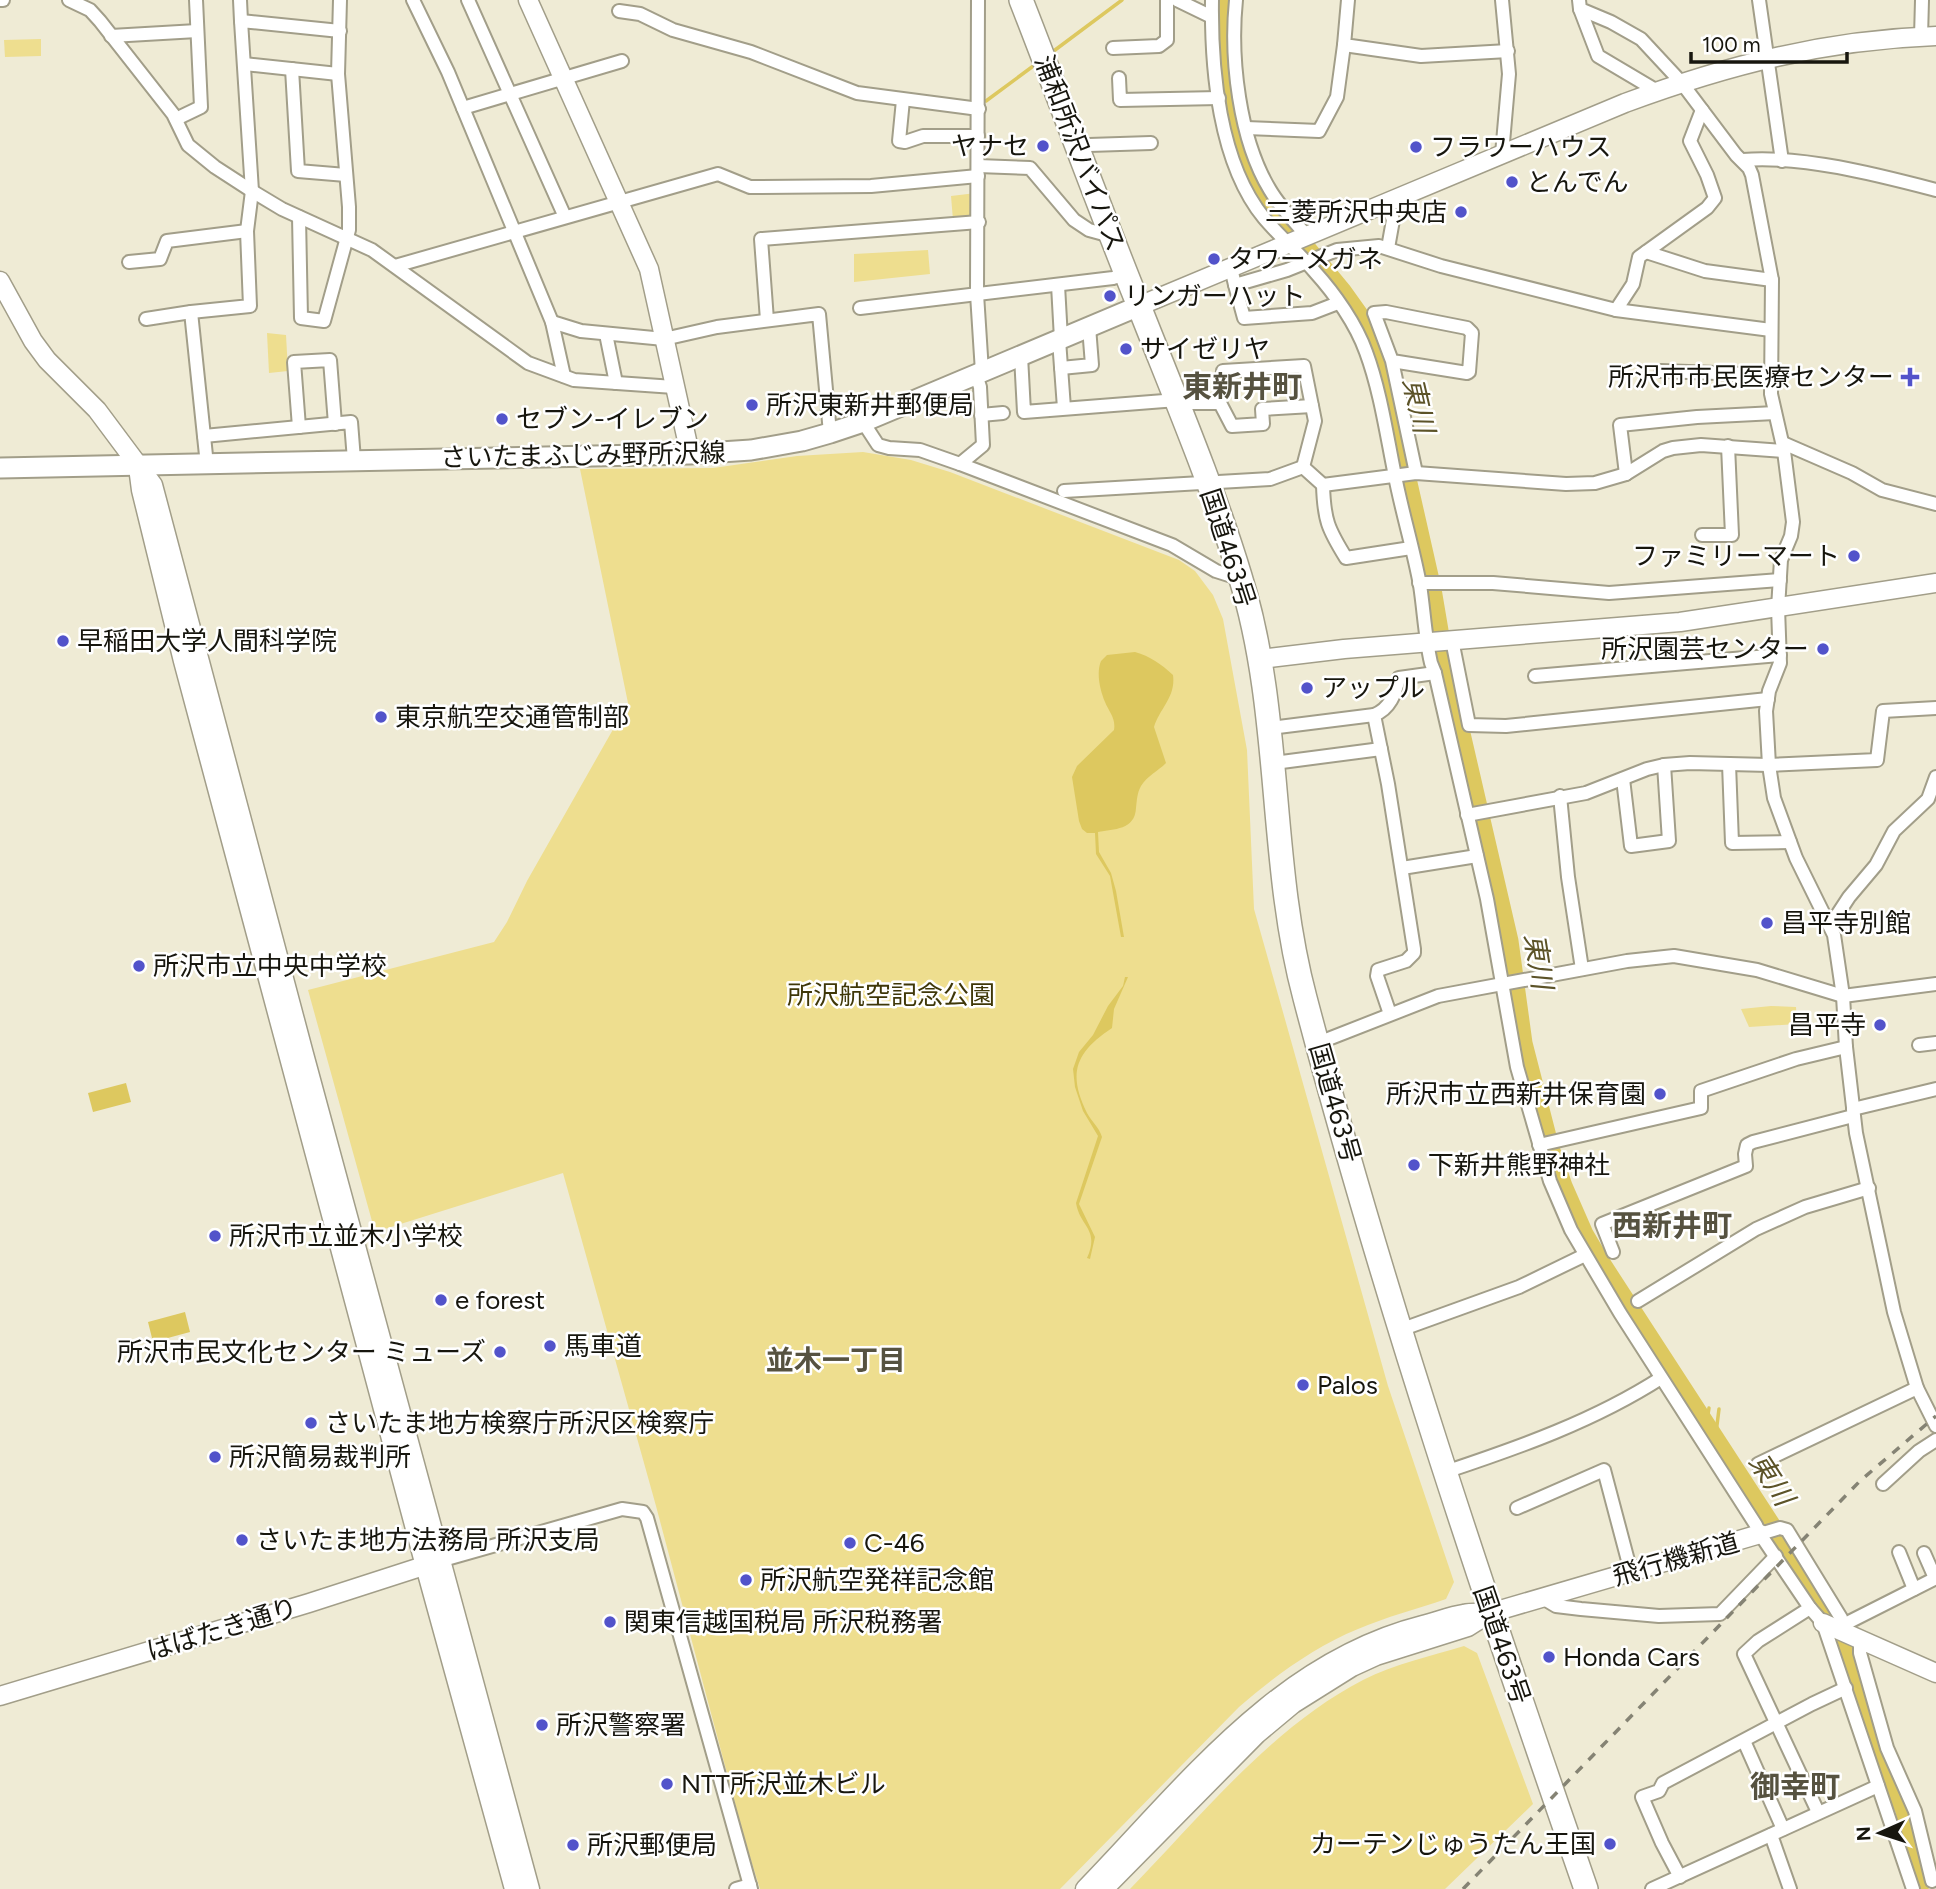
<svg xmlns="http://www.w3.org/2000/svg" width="1936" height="1889" viewBox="0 0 1936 1889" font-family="Figtree,'Noto Sans JP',sans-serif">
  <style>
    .green { fill: #eede8f }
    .water { fill: #ddc85f }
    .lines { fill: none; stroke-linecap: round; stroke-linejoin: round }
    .stream { stroke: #ddc85f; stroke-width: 3.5 }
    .river { stroke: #ddc85f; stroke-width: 19 }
    .street-casing { stroke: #a29e89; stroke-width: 16 }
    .secondary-casing { stroke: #a29e89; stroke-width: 21 }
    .primary-casing { stroke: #a29e89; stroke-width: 23 }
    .highway-casing { stroke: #a29e89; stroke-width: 26 }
    .street { stroke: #fff; stroke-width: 12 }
    .secondary { stroke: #fff; stroke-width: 18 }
    .primary { stroke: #fff; stroke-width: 19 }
    .highway { stroke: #fff; stroke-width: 23 }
    .rail { stroke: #858374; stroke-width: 3.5; stroke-dasharray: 9 9; stroke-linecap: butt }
    .poi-dot { fill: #5253ca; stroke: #fff; stroke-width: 2.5 }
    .labels { text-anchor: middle; stroke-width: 5; stroke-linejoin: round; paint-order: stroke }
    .poi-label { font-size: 26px; fill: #17160e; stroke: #fff; text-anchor: start }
    .street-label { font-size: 26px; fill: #17160e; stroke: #fff }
    .park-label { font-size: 26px; fill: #3f3708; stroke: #fff }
    .water-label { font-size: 28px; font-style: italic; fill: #5c5328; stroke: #fff }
    .neighbourhood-label { font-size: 28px; font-weight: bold; fill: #565240; stroke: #fff }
    .quarter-label { font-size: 30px; font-weight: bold; fill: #565240; stroke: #fff }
  </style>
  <rect width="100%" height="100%" fill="#efebd5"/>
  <g class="green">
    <path d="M41 39V56L5 57 4 40Z"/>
    <path d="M976 193 977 218 953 220 951 196Z"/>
    <path d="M928 250 930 274 854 282V254Z"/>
    <path d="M267 333 286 335 288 371 269 373Z"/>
    <path d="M863 452 911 460 950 472 1179 560 1195 571 1213 595 1223 619 1247 750 1254 909 1388 1386 1454 1582 1446 1599C1417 1609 1386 1617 1358 1629 1314 1647 1275 1676 1239 1707L1060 1889H760L745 1841 656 1506 563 1173 375 1232 308 990 494 942 507 922 527 881 628 703 580 469 713 468 797 456Z"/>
    <path d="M1771 1006 1796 1007 1797 1024 1749 1027 1741 1009Z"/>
    <path d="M1464 1646 1477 1653 1533 1804 1445 1889H1130C1201 1816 1272 1727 1363 1680 1395 1664 1431 1656 1464 1646Z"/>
  </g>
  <g class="water">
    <path d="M1135 652C1150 656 1161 664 1173 675 1176 697 1160 708 1154 727L1166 763C1158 771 1147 776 1141 786 1137 793 1137 800 1136 808 1135 830 1114 829 1098 832L1099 852 1111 873 1116 891 1124 937H1121L1110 876 1096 854 1095 833H1087L1082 829 1079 821 1072 777 1077 766 1114 730C1116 718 1109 712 1105 702 1100 690 1096 673 1101 661L1107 655Z"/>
    <path d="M1125 977H1128L1114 1009 1112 1028C1076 1052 1067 1073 1087 1113 1092 1122 1099 1127 1102 1137L1079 1204 1095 1237 1090 1259 1087 1258C1100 1229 1080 1227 1076 1203L1098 1136 1083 1111 1075 1087 1073 1069 1079 1052 1093 1035 1108 1006 1123 986Z"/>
    <path d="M126 1083 131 1102 93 1112 88 1093Z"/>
    <path d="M185 1312 190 1332 153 1342 148 1322Z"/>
  </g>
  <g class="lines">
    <g class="stream">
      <path d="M1051 53 1122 0"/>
      <path d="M986 101 1036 64"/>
      <path d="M1706 1427 1709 1408"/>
      <path d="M1715 1441 1719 1409"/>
      <path d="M1921 1883 1923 1889"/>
    </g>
    <path class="river" d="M1228 0V83L1235 118 1246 158 1268 202 1342 291 1367 326 1384 377 1432 589 1444 660 1509 941 1523 1043 1550 1148 1563 1186 1584 1234 1601 1263 1825 1608 1855 1666 1869 1720 1887 1773 1904 1808 1917 1859 1921 1883"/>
    <g class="street-casing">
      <g id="street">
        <path d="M0 0H3"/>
        <path d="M69 0 90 10 100 21 173 114 188 145 215 167 252 191 282 209 372 250 528 363 574 380 674 387"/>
        <path d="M240 0 241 21"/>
        <path d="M413 0 448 72 552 322 564 376"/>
        <path d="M468 0 565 217"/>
        <path d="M978 0 977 294 982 372"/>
        <path d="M1177 0 1212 17"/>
        <path d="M1212 0C1211 69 1219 163 1264 218 1280 237 1299 253 1315 272 1335 294 1356 324 1366 352 1380 390 1386 431 1394 471 1401 509 1413 547 1420 585 1424 611 1425 637 1431 663L1435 673 1487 899 1517 1067 1550 1181 1571 1230 1620 1313 1756 1525 1760 1534 1810 1608 1823 1623 1913 1889"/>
        <path d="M1236 0C1230 58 1239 139 1270 190 1280 207 1294 221 1307 236"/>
        <path d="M1348 0 1344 45 1421 56 1508 51"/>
        <path d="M1579 0 1580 9 1611 22 1641 39 1681 82 1736 155 1749 168 1752 175 1772 280 1771 394 1784 451 1793 522 1791 536 1781 560 1778 608 1780 663 1769 691 1766 711 1769 765 1774 798 1796 858 1834 935 1843 996 1846 1047 1856 1133 1894 1312 1917 1388 1936 1426"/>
        <path d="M1759 0 1782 161"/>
        <path d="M1580 9 1598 56 1657 91"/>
        <path d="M619 11 640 14 673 30 751 52 857 93 979 109"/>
        <path d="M111 36 197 31"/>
        <path d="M1921 37 1922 0"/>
        <path d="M1113 48 1159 46 1167 40V0"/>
        <path d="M244 64 338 74"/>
        <path d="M292 69 298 171 346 175"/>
        <path d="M1119 78 1120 100 1219 98"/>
        <path d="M903 100 899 141 905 142 923 136H978"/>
        <path d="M463 108 622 61"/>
        <path d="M176 119 201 107 196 0"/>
        <path d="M1246 128 1319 131 1337 97 1344 45"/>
        <path d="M1078 147 1089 145 1151 143"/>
        <path d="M1502 154 1509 74 1502 0"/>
        <path d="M1743 160C1802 155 1878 175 1936 190"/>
        <path d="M978 166 1030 168 1074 220 1089 230 1111 236"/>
        <path d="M1387 203 1393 220 1388 248"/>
        <path d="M299 217 301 318 324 321 349 230V207L338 74 340 0"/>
        <path d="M1646 252 1705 271 1772 280"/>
        <path d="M129 262 160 259 167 241 247 231"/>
        <path d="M395 266 718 174 750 187 871 186 978 176"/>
        <path d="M1231 268 1235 285 1287 270 1337 250 1379 246 1441 266 1616 310 1771 330"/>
        <path d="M1058 285 1061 339"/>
        <path d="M1235 285 1244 318 1312 313 1338 303"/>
        <path d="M860 308 1113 278 1126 274"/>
        <path d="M1616 310 1633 284 1639 257 1707 208 1715 198 1707 175 1690 141 1702 110"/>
        <path d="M191 312 207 465"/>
        <path d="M146 319 191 312 250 306 247 231 252 191 241 21 340 31"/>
        <path d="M767 320 761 239 979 222"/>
        <path d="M552 322 581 331 664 339 717 327 819 314 830 433"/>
        <path d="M606 334 616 383"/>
        <path d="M1059 340 1064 408"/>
        <path d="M1021 356 1024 412 1177 400"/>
        <path d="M1392 361 1467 373 1469 372 1472 333 1467 328 1386 312 1374 313 1392 361 1416 473"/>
        <path d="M1061 368 1092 365 1089 327"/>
        <path d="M1661 371 1772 375"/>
        <path d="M1178 403H1220L1223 371 1304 366 1315 421 1303 467"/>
        <path d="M1220 403 1232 426 1263 424 1262 409 1312 406"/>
        <path d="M981 415 1003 413"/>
        <path d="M863 422 878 445 889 448 920 450 960 464 1172 545 1216 571 1241 579"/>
        <path d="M299 427 294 362 330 360 335 424"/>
        <path d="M204 436 351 422 354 460"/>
        <path d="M1783 443 1852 473 1882 490 1936 504"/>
        <path d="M960 464 983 445 980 387 976 375"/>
        <path d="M1626 474 1620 425 1697 417 1775 413"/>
        <path d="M1323 485C1324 520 1328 529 1346 558L1411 548"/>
        <path d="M1064 491 1270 479 1303 467 1323 485 1416 473 1566 484 1595 483 1626 474 1663 451 1673 448 1701 445 1784 451"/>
        <path d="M1702 535H1732L1728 446"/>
        <path d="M1419 583H1493L1609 593 1780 580"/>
        <path d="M1452 640 1469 725 1506 726 1768 699"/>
        <path d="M1535 676 1780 655"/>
        <path d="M1374 715 1388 784 1414 949V953L1406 961 1378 970 1377 976 1390 1014"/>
        <path d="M1270 728 1374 715C1390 709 1395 694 1399 678L1435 673"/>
        <path d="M1274 763 1381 749"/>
        <path d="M1729 764 1732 843 1790 842"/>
        <path d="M1623 779 1631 846 1669 841 1664 765"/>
        <path d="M1560 796 1568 877 1582 969"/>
        <path d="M1467 815 1586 793 1647 769 1664 765 1690 763 1769 765 1877 760 1883 711 1936 708"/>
        <path d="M1402 868 1477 856"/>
        <path d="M1830 926 1849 897 1876 865 1894 831 1928 799 1936 777"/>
        <path d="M1318 1043 1438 996 1627 961 1674 956 1757 970 1843 996 1936 984"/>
        <path d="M1919 1045 1936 1043"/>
        <path d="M1853 1109 1936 1089"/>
        <path d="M1539 1145 1701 1108V1091L1796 1059 1846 1047"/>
        <path d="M1613 1252 1602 1224 1746 1166 1745 1154 1747 1145 1753 1142 1853 1116"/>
        <path d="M1638 1301 1756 1229 1805 1207 1869 1188"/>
        <path d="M1400 1330 1519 1287 1585 1255"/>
        <path d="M1758 1464 1917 1388"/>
        <path d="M1445 1472C1520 1447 1594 1421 1661 1378"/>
        <path d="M1883 1484 1919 1451 1936 1440"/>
        <path d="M1517 1508 1604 1470 1631 1572"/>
        <path d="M1760 1534 1780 1528 1787 1530 1841 1618 1843 1631"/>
        <path d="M1899 1552 1914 1589"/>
        <path d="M1924 1553 1935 1578"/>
        <path d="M443 1560 622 1509 643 1512 647 1518 751 1889"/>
        <path d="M1541 1597 1556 1606 1581 1609 1659 1616 1720 1614 1776 1556"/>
        <path d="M1810 1608 1758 1641 1744 1654 1818 1812"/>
        <path d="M1843 1631 1847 1623 1936 1578"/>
        <path d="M1860 1638V1653L1887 1748 1915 1811 1932 1881"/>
        <path d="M1744 1741 1783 1829"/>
        <path d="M1771 1835 1790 1889"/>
        <path d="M1680 1877 1662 1843 1642 1797 1659 1791 1663 1783 1812 1704 1846 1688"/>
        <path d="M736 1889 750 1885"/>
        <path d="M1652 1889 1878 1786"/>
      </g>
    </g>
    <g class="secondary-casing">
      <g id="secondary">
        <path d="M528 0 649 269 690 454"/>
        <path d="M0 281 33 341 47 360 97 410 153 485 304 1054 530 1889"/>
        <path d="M1139 306 1625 103C1728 65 1825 40 1936 36"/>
        <path d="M138 467 141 490 183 661 425 1566 514 1889"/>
        <path d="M1261 659 1344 649 1680 622 1936 583"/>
        <path d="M1823 1623 1936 1673"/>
        <path d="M0 1696 309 1603 436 1562"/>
        <path d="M1085 1889C1185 1786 1277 1662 1423 1625 1436 1622 1450 1616 1464 1614 1472 1612 1481 1613 1490 1613L1760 1534"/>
        <path d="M1104 1889 1257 1734 1293 1704 1352 1667 1376 1656 1468 1627 1490 1613"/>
      </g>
    </g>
    <g class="primary-casing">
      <path id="primary" d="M0 468 690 454 751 450 802 441 830 433 863 422 1139 306"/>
    </g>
    <g class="highway-casing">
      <path id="highway" d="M1021 0C1061 102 1098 205 1139 306 1174 395 1212 484 1240 576 1283 713 1268 860 1305 998 1384 1299 1484 1595 1586 1889"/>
    </g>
    <use href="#street" class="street"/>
    <use href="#secondary" class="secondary"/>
    <use href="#primary" class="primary"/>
    <use href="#highway" class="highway"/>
    <path class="rail" d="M1463 1889 1860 1481 1936 1416"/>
  </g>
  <g class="poi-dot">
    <circle cx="1043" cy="146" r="7"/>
    <circle cx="1416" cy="147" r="7"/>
    <circle cx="1512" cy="182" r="7"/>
    <circle cx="1461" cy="212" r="7"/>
    <circle cx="1214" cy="259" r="7"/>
    <circle cx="1110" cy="296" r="7"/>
    <circle cx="1126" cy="349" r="7"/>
    <path d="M1906.5 366.5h7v7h7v7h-7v7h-7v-7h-7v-7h7z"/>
    <circle cx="752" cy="405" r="7"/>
    <circle cx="502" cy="419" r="7"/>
    <circle cx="1854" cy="556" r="7"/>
    <circle cx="63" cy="641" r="7"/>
    <circle cx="1823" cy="649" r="7"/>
    <circle cx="1307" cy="688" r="7"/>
    <circle cx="381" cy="717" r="7"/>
    <circle cx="1767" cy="923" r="7"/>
    <circle cx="139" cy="966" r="7"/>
    <circle cx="1880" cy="1025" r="7"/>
    <circle cx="1660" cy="1094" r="7"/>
    <circle cx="1414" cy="1165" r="7"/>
    <circle cx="215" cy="1236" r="7"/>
    <circle cx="441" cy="1300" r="7"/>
    <circle cx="550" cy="1346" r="7"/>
    <circle cx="500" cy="1352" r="7"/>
    <circle cx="1303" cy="1385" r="7"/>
    <circle cx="311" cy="1423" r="7"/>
    <circle cx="215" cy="1457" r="7"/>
    <circle cx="242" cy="1540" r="7"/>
    <circle cx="850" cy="1543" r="7"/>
    <circle cx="746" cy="1580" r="7"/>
    <circle cx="610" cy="1622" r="7"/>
    <circle cx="1549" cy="1657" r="7"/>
    <circle cx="542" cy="1725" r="7"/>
    <circle cx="667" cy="1784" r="7"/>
    <circle cx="1610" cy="1844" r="7"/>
    <circle cx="573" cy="1845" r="7"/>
  </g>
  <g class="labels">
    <g class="poi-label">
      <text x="1029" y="155" text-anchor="end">ヤナセ</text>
      <text x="1430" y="156">フラワーハウス</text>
      <text x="1526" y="191">とんでん</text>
      <text x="1447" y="221" text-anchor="end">三菱所沢中央店</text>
      <text x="1228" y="268">タワーメガネ</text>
      <text x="1124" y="305">リンガーハット</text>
      <text x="1140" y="358">サイゼリヤ</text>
      <text x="1894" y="386" text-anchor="end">所沢市市民医療センター</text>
      <text x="766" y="414">所沢東新井郵便局</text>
      <text x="516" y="428">セブン-イレブン</text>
      <text x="1840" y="565" text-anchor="end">ファミリーマート</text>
      <text x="77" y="650">早稲田大学人間科学院</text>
      <text x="1809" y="658" text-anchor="end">所沢園芸センター</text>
      <text x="1321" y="697">アップル</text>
      <text x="395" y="726">東京航空交通管制部</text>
      <text x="1781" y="932">昌平寺別館</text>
      <text x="153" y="975">所沢市立中央中学校</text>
      <text x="1866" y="1034" text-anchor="end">昌平寺</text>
      <text x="1646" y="1103" text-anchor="end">所沢市立西新井保育園</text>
      <text x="1428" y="1174">下新井熊野神社</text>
      <text x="229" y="1245">所沢市立並木小学校</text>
      <text x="455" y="1309">e forest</text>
      <text x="564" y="1355">馬車道</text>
      <text x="486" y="1361" text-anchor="end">所沢市民文化センター ミューズ</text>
      <text x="1317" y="1394">Palos</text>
      <text x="325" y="1432">さいたま地方検察庁所沢区検察庁</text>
      <text x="229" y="1466">所沢簡易裁判所</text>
      <text x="256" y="1549">さいたま地方法務局 所沢支局</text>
      <text x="864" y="1552">C-46</text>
      <text x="760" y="1589">所沢航空発祥記念館</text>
      <text x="624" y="1631">関東信越国税局 所沢税務署</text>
      <text x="1563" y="1666">Honda Cars</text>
      <text x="556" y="1734">所沢警察署</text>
      <text x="681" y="1793">NTT所沢並木ビル</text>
      <text x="1596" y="1853" text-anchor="end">カーテンじゅうたん王国</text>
      <text x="587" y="1854">所沢郵便局</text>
    </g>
    <g class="street-label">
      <text transform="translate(1080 153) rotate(69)" y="9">浦和所沢バイパス</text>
      <text transform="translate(583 455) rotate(-1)" y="9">さいたまふじみ野所沢線</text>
      <text transform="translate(1228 548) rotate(72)" y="9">国道463号</text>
      <text transform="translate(1335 1103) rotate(74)" y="9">国道463号</text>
      <text transform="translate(1676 1559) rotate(-16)" y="9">飛行機新道</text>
      <text transform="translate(222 1629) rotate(-17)" y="9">はばたき通り</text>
      <text transform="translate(1502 1645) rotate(71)" y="9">国道463号</text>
    </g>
    <g class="park-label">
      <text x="891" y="1004">所沢航空記念公園</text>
    </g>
    <g class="water-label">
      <text transform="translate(1419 405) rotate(77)" y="10">東川</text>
      <text transform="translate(1539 961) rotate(81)" y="10">東川</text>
      <text transform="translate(1772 1479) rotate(57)" y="10">東川</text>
    </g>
    <g class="neighbourhood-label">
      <text x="836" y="1370">並木一丁目</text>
    </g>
    <g class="quarter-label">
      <text x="1242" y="397">東新井町</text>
      <text x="1672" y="1236">西新井町</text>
      <text x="1795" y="1797">御幸町</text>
    </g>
  </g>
  <g transform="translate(1880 1833) rotate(267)" stroke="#ffffff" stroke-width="5" paint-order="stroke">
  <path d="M0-5L12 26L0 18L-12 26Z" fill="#17160e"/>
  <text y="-10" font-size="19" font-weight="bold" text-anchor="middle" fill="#17160e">N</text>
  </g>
  <path d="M1691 52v10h156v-10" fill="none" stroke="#17160e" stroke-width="3.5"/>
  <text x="1702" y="52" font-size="21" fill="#17160e" stroke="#ffffff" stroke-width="5" paint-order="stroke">100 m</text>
</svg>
